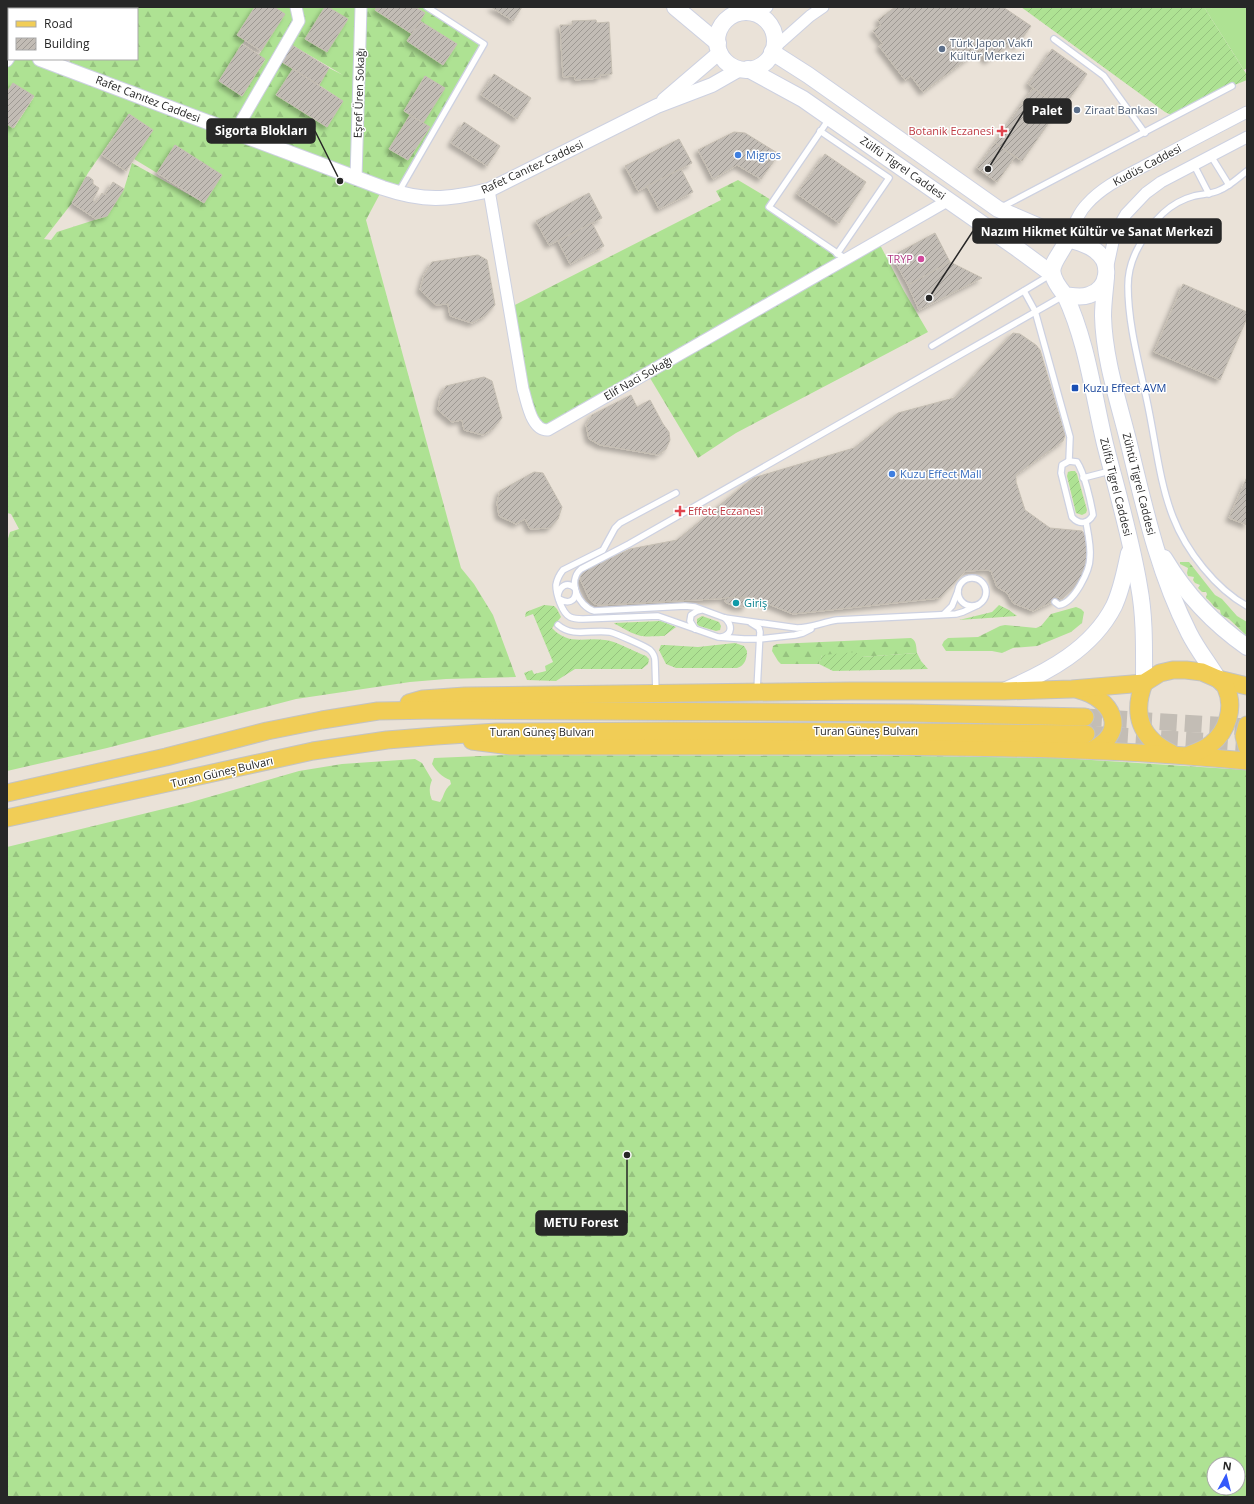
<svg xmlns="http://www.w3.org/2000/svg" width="1254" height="1504" viewBox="0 0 1254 1504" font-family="'Open Sans',sans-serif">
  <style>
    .grass { fill: #aee293 }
    .forest { fill: url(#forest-firs); fill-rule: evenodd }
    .garden { fill: url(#garden-furrows) }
    .building { fill: url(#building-hatch); stroke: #c5beb2; filter: url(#shadow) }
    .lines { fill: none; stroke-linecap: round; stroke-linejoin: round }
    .primary-tunnel { stroke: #c3bdb5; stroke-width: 17; stroke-dasharray: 17 8; stroke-linecap: butt }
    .service-casing { stroke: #cdd1e1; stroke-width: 8 }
    .minor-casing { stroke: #cdd1e1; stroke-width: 13 }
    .tertiary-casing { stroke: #cdd1e1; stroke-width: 16 }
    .secondary-casing { stroke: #cdd1e1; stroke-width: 18 }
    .primary-casing { stroke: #c3c3c3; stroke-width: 19 }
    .service { stroke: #fff; stroke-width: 5.5 }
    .minor { stroke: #fff; stroke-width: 11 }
    .tertiary { stroke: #fff; stroke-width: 14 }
    .secondary { stroke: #fff; stroke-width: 16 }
    .primary { stroke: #f1cd56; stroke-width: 17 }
    .service-dot { fill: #5c6f8a; stroke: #fff; stroke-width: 1.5 }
    .health-dot { fill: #e0444e; stroke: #fff; stroke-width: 1.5 }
    .shop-dot { fill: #3f7fe0; stroke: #fff; stroke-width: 1.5 }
    .hotel-dot { fill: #d1479c; stroke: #fff; stroke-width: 1.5 }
    .transit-dot { fill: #1a4fb4; stroke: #fff; stroke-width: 1.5 }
    .culture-dot { fill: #0f9aa8; stroke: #fff; stroke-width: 1.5 }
    .labels { text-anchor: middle; stroke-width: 3; stroke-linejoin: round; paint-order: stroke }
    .service-label { font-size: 11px; fill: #4e5e75; stroke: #fff; text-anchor: start }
    .street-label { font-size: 11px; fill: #272727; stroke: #fff }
    .health-label { font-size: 11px; fill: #be3a42; stroke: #fff; text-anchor: end }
    .shop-label { font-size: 11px; fill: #366cbe; stroke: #fff; text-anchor: start }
    .hotel-label { font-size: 11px; fill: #b23c85; stroke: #fff; text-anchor: end }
    .transit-label { font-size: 11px; fill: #164399; stroke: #fff; text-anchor: start }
    .culture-label { font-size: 11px; fill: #0d838f; stroke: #fff; text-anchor: start }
    .leader { fill: none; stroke: #272727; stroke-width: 1.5 }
    .callout-dot { fill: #272727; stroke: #fff; stroke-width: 1.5 }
    .callout { fill: #272727; stroke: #272727; stroke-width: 1.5 }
    .callout-label { font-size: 12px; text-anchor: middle; font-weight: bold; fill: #fff }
  </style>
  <defs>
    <pattern id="forest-firs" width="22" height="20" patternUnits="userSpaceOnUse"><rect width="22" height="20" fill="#aee293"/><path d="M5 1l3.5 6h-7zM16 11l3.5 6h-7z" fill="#96c27f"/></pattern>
    <pattern id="garden-furrows" width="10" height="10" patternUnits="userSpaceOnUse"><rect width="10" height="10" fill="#aee293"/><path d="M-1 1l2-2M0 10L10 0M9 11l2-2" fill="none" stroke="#96c27f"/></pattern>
    <pattern id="building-hatch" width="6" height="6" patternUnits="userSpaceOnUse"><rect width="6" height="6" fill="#c2bcb5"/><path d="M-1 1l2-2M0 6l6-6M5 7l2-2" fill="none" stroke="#9e9993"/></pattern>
    <filter id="shadow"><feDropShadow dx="-3.5" dy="3.5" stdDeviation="2" flood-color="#0004"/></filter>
  </defs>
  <rect width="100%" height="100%" fill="#eae2d8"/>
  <path class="grass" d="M1204 7H1247V68L1244 70Z"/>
  <g class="forest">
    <path d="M103 7H255L237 35 245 40 219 81 242 96 265 60 259 55 284 14 274 7H377L375 10 412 34 407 41 443 65 457 44 420 21 425 13 416 7H427L484 44 398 193 383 188 366 220 461 568 474 584 493 615 516 677 446 679 410 682 296 699 107 748 7 771V542L10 532 19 529 11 514 7 513V124L14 128 34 97 13 83 7 92V61L9 59H40L65 69 71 59H137V9H101ZM287 42 343 75 329 68 319 85 343 101 327 127 277 95 294 68ZM425 76 444 88 423 123 430 127 408 160 389 149 410 115 404 111ZM129 114 153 130 134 159 157 173 175 145 222 175 204 203 132 163 124 189 107 216 57 232 51 240 44 239 72 203 88 173Z"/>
    <path d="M738 180 773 201 769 206 846 259 878 241 904 291 928 332 736 433 698 458 647 373 548 430 535 423 509 308 721 200 716 191Z"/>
    <path d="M1180 562H1189L1215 595 1222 599 1237 616 1247 622V636L1229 619 1221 615 1220 610C1213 608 1212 602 1206 598L1207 594 1206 592H1202L1198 588 1200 585 1195 583 1193 580 1194 577 1188 576 1187 573 1188 568 1180 564Z"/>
    <path d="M1076 607 1081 609 1084 612 1082 623 1071 632 1037 646 1013 648 1002 653 992 651H946L942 645 944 641 948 638 978 637 1000 626 1005 625 1036 628 1041 626 1051 614Z"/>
    <path d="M911 638C917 641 916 647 917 653L861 657 822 655 819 664H781L778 661 772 651 773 646 777 644Z"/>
    <path d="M506 755 916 756 1060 758 1247 770V1497H7V847L188 803 299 771 342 764 415 759 422 763 432 780C429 787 429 793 432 800L440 802C445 795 443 791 451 784L450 780C442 777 436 771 432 764L434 758ZM1214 1464H1238V1488H1214Z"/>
  </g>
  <g class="garden">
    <path d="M1021 7H1204L1247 75V80L1232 86 1175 117 1165 112Z"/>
    <path d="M1071 471H1075L1077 474 1087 510 1086 513 1082 515 1076 513 1067 476 1068 472Z"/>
    <path d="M544 605 554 606 557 609 561 617 552 628C569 646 583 637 605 640 616 641 635 652 646 656L649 659 648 664 642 669H575L556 681 527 680 524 673 532 670 534 674 546 671 545 666 553 662 533 614 525 617 526 612Z"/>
    <path d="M999 605 1009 610 1017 616 959 620 992 612Z"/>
    <path d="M702 616 719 622 721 626 720 630 716 631 699 626 697 624V619Z"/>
    <path d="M661 621 676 627 664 636C659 636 645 637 641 636 632 634 623 628 615 624L614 623Z"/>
    <path d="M735 643 744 646 747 651C747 658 745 666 737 668H676L666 664 659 650 661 645H665L698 647Z"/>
    <path d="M856 652 861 657 917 653 921 661 928 669 833 671 819 664 822 655Z"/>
  </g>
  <g class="building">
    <path d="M66 7H102L101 9H65Z"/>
    <path d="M255 7H274L285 14 261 51 237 35Z"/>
    <path d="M325 7H328L348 19 327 52 305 39Z"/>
    <path d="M377 7H415L425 13 412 34 375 10Z"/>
    <path d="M491 7H522L513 21Z"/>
    <path d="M895 7H1003L1031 26 1016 47 1012 42 987 61 979 50 923 92 911 76 905 80 879 46 883 44 873 31 881 25 878 20Z"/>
    <path d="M596 20 597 23 609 22 612 74 600 75V78L575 80V76L563 77 560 25H572V21Z"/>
    <path d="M420 21 457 44 443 65 407 41Z"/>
    <path d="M287 42 329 68 319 85 277 59Z"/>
    <path d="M242 44 265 59 242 96 219 81Z"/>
    <path d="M1052 49 1087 74 1062 109 1028 84Z"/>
    <path d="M293 69 343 101 327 127 276 95Z"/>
    <path d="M494 74 531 98 517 119 481 95Z"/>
    <path d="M425 76 445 88 423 123 404 111Z"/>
    <path d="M13 83 34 96 13 128 7 124V92Z"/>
    <path d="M1033 88 1060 107 1022 161 995 143Z"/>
    <path d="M129 114 153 130 126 171 102 155Z"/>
    <path d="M410 115 430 127 408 160 389 149Z"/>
    <path d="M464 122 500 146 487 166 451 143Z"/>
    <path d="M734 132 745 133 779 154 761 179 737 165 713 179 698 150Z"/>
    <path d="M679 139 692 163 638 191 625 166Z"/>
    <path d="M995 143 1015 157 997 182 977 168Z"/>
    <path d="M175 145 222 175 204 203 157 173Z"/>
    <path d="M825 154 866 182 839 223 797 194Z"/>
    <path d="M681 169 693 192 659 209 647 186Z"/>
    <path d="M86 177H89L93 180V184L99 188 93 200 96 203 102 193 105 195 113 182 124 189 107 216 96 219 72 203Z"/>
    <path d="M589 193 602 218 549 245 536 221Z"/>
    <path d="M592 223 604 246 570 264 558 241Z"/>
    <path d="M935 233 950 262 908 285 892 256Z"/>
    <path d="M478 255 487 260 495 305 485 316 472 323 450 316 448 304 436 305 420 290 424 275 432 262Z"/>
    <path d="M950 262 982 278 919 310 908 285Z"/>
    <path d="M1183 284 1247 312V318L1220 380 1154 352Z"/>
    <path d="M1013 333 1020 334 1036 345 1040 350 1065 435 1063 441 1016 475V482L1025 510 1050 528 1082 531 1086 536 1087 560 1080 582 1063 598 1061 599 1057 596V598L1054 601 1033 611 1013 603 1007 593 997 587 991 571 987 570 965 571 940 598 793 614 751 597 599 605 595 604 590 600 580 579 582 572 630 549 677 540 753 478 854 448 898 413 954 398Z"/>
    <path d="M484 377 492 381 502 418 493 429 483 435 464 430 462 420 452 422 438 410 440 397 446 386Z"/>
    <path d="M631 395 637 407 650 400 663 424 669 432 670 440 666 449 658 455 600 445 589 439 586 425 592 415Z"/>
    <path d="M534 472 543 473 562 507 558 519 550 528 530 529 525 519 516 524 499 516 497 503 500 491Z"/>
    <path d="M1247 477V525L1229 518Z"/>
    <path d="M741 597 747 600 745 607H736L725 602 726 598Z"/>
  </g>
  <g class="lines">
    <g class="primary-tunnel">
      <path d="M1085 717 1247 727"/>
      <path d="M1086 734 1247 744"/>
    </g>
    <g class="service-casing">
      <g id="service">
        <path d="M1054 39 1104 76 1145 133"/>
        <path d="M829 119 769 207 846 259"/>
        <path d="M820 131 889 178 837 254"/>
        <path d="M1211 156 1229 185"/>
        <path d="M1194 165 1209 194"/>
        <path d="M1247 171C1239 177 1230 186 1220 190 1212 194 1203 194 1194 196 1167 203 1150 224 1138 248 1132 259 1128 273 1128 286 1128 327 1141 370 1149 411 1156 446 1160 484 1173 517 1186 551 1216 589 1247 606"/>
        <path d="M398 193 484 44 427 7"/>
        <path d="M1002 207 1232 86"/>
        <path d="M1024 291 1035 311 1070 437 1069 461"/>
        <path d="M932 346 1050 275"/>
        <path d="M1069 461 1077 462C1084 472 1091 502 1093 515 1088 524 1079 525 1072 517L1061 473 1062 465Z"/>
        <path d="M1083 478 1110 471"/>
        <path d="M676 493 620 523 615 528 603 550 563 570C559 575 557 579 556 585 556 594 562 613 570 617 574 619 578 619 583 619L658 616 718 637 744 639H759L795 635 803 633 811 629"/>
        <circle cx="972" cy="592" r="14"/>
        <path d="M558 595C560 586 567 581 575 588"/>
        <path d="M559 599C568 604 575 602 576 592"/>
        <path d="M1055 602 1059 605C1074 603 1090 571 1090 557 1091 546 1088 533 1086 522"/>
        <path d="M978 605 963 612 956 614 837 620C823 622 811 628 797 628L725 618 695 607 685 606 594 611C578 606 567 581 581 569L629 544 1063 296"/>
        <path d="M944 614 952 606 958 591"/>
        <path d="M751 623 759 628 760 632 757 690"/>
        <path d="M558 625C573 638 592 629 610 632 617 634 645 646 650 650 653 653 655 657 655 661L656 693"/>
        <path d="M695 629 690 621 691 615 697 611 701 610"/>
        <path d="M722 637C733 634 732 625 725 618"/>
      </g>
    </g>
    <g class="minor-casing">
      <g id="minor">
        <path d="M41 9 42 7"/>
        <path d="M752 12 767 7"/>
        <path d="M774 48 810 16 823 7"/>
        <path d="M7 61 9 58"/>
        <path d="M235 132 299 21 296 7"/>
        <path d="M356 178 361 7"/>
        <path d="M489 190 523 389C527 401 531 431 548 430L949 200"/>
        <path d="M1068 239C1073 227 1078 213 1087 204 1104 185 1128 175 1150 163 1182 146 1214 129 1247 112"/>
        <path d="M1107 270 1113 242 1118 228 1126 214 1146 193 1161 182 1247 137"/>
      </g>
    </g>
    <g class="tertiary-casing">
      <g id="tertiary">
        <path d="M7 47H9"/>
        <path d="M40 59 383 188C424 202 447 200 489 190L657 106 712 85 740 69"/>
        <path d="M664 100 720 52"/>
      </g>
    </g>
    <g class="secondary-casing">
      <g id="secondary">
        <path d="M675 7 718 43"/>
        <circle cx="746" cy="41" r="29"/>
        <path d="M772 52 808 75 998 209 1068 239"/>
        <path d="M748 69 803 99 1018 249 1052 274"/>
        <path d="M1068 239C1077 242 1088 244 1096 251 1112 263 1109 289 1089 295 1081 298 1073 296 1065 295 1042 267 1055 265 1068 239Z"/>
        <path d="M1106 277C1105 290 1103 303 1103 316 1104 358 1118 400 1128 440 1144 506 1158 572 1189 633 1197 649 1209 664 1218 679"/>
        <path d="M1065 295C1087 342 1093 393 1105 444 1117 491 1131 538 1139 586 1145 618 1144 650 1144 683"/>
        <path d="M1164 558C1185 593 1214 624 1247 647"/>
        <path d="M1006 690C1048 672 1092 649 1114 606 1122 589 1125 571 1129 553"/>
      </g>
    </g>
    <g class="primary-casing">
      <g id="primary">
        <path d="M1144 683C1132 714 1140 738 1171 753"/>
        <path d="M1079 690C1111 698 1129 730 1094 749"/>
        <path d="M409 703 423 699 465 696 850 691H1004L1072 689 1144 683 1160 673 1173 670H1186L1202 672 1218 679 1247 686"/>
        <path d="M1247 725 1244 736 1247 747"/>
        <path d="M472 741 511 746C632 747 753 746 873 746 998 747 1123 749 1247 761"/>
        <path d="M1189 755C1197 752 1205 749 1211 744 1227 732 1235 707 1226 688 1225 685 1221 682 1218 679"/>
        <path d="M7 793 166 757 267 731 322 720 378 711 439 710 912 713 1085 717"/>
        <path d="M7 818 313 751 387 740 436 736 497 732 671 731 912 732 1086 734"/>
      </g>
    </g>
    <use href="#service" class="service"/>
    <use href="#minor" class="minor"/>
    <use href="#tertiary" class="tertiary"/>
    <use href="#secondary" class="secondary"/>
    <use href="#primary" class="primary"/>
  </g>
  <g class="service-dot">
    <circle cx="942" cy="49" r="4"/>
    <circle cx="1077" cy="110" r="4"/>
  </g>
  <g class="health-dot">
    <path d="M1000 125h4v4h4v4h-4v4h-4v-4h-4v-4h4z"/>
    <path d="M678 505h4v4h4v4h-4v4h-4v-4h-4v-4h4z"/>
  </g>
  <g class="shop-dot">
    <circle cx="738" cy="155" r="4"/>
    <circle cx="892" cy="474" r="4"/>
  </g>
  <circle class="hotel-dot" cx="921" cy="259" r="4"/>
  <rect class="transit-dot" x="1071" y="384" width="8" height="8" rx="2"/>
  <circle class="culture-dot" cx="736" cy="603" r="4"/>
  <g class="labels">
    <g class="service-label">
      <text x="950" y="47">Türk Japon Vakfı<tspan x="950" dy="13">Kültür Merkezi</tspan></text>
      <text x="1085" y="114">Ziraat Bankası</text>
    </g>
    <g class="street-label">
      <text transform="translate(359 93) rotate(-88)" y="4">Eşref Üren Sokağı</text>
      <text transform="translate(148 99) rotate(21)" y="4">Rafet Canıtez Caddesi</text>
      <text transform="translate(1147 165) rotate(-28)" y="4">Kudüs Caddesi</text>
      <text transform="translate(532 167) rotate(-25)" y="4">Rafet Canıtez Caddesi</text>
      <text transform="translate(903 168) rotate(35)" y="4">Zülfü Tigrel Caddesi</text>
      <text transform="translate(638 378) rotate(-30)" y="4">Elif Naci Sokağı</text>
      <text transform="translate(1139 484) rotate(76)" y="4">Zühtü Tigrel Caddesi</text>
      <text transform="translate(1116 487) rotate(76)" y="4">Zülfü Tigrel Caddesi</text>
      <text x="866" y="735">Turan Güneş Bulvarı</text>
      <text x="542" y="736">Turan Güneş Bulvarı</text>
      <text transform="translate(222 772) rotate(-13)" y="4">Turan Güneş Bulvarı</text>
    </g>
    <g class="health-label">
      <text x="994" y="135">Botanik Eczanesi</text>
      <text x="688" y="515" text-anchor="start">Effetc Eczanesi</text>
    </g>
    <g class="shop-label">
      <text x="746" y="159">Migros</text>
      <text x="900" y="478">Kuzu Effect Mall</text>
    </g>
    <g class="hotel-label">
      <text x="913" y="263">TRYP</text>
    </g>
    <g class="transit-label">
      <text x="1083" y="392">Kuzu Effect AVM</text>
    </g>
    <g class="culture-label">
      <text x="744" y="607">Giriş</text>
    </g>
  </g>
  <path class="leader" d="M988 169L1024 111M340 181L315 131M929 298L973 231M627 1155L627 1223"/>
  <g class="callout-dot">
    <circle cx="988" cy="169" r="4"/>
    <circle cx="340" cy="181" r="4"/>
    <circle cx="929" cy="298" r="4"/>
    <circle cx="627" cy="1155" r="4"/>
  </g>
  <g class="callout">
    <rect x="1024" y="99" width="47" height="24" rx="4"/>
    <rect x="207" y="119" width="108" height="24" rx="4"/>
    <rect x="973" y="219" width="248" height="24" rx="4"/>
    <rect x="536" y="1211" width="91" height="24" rx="4"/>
  </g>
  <g class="callout-label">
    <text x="1047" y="115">Palet</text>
    <text x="261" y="135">Sigorta Blokları</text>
    <text x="1097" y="236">Nazım Hikmet Kültür ve Sanat Merkezi</text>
    <text x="581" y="1227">METU Forest</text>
  </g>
  <rect width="1254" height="1504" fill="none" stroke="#272727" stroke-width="16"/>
  <rect x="8" y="8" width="130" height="52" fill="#ffffff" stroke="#a9a9a9"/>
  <rect x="16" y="21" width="20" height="6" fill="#f1cd56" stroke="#a9a9a9"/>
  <text x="44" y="28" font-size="12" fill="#272727">Road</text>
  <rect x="16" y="38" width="20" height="12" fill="url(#building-hatch)" stroke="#a9a9a9"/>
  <text x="44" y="48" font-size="12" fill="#272727">Building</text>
  <g transform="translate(1226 1476) rotate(7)"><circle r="19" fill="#ffffff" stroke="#a9a9a9"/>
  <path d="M0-3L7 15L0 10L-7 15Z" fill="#3459fb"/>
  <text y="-6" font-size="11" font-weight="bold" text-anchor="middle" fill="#272727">N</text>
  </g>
</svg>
